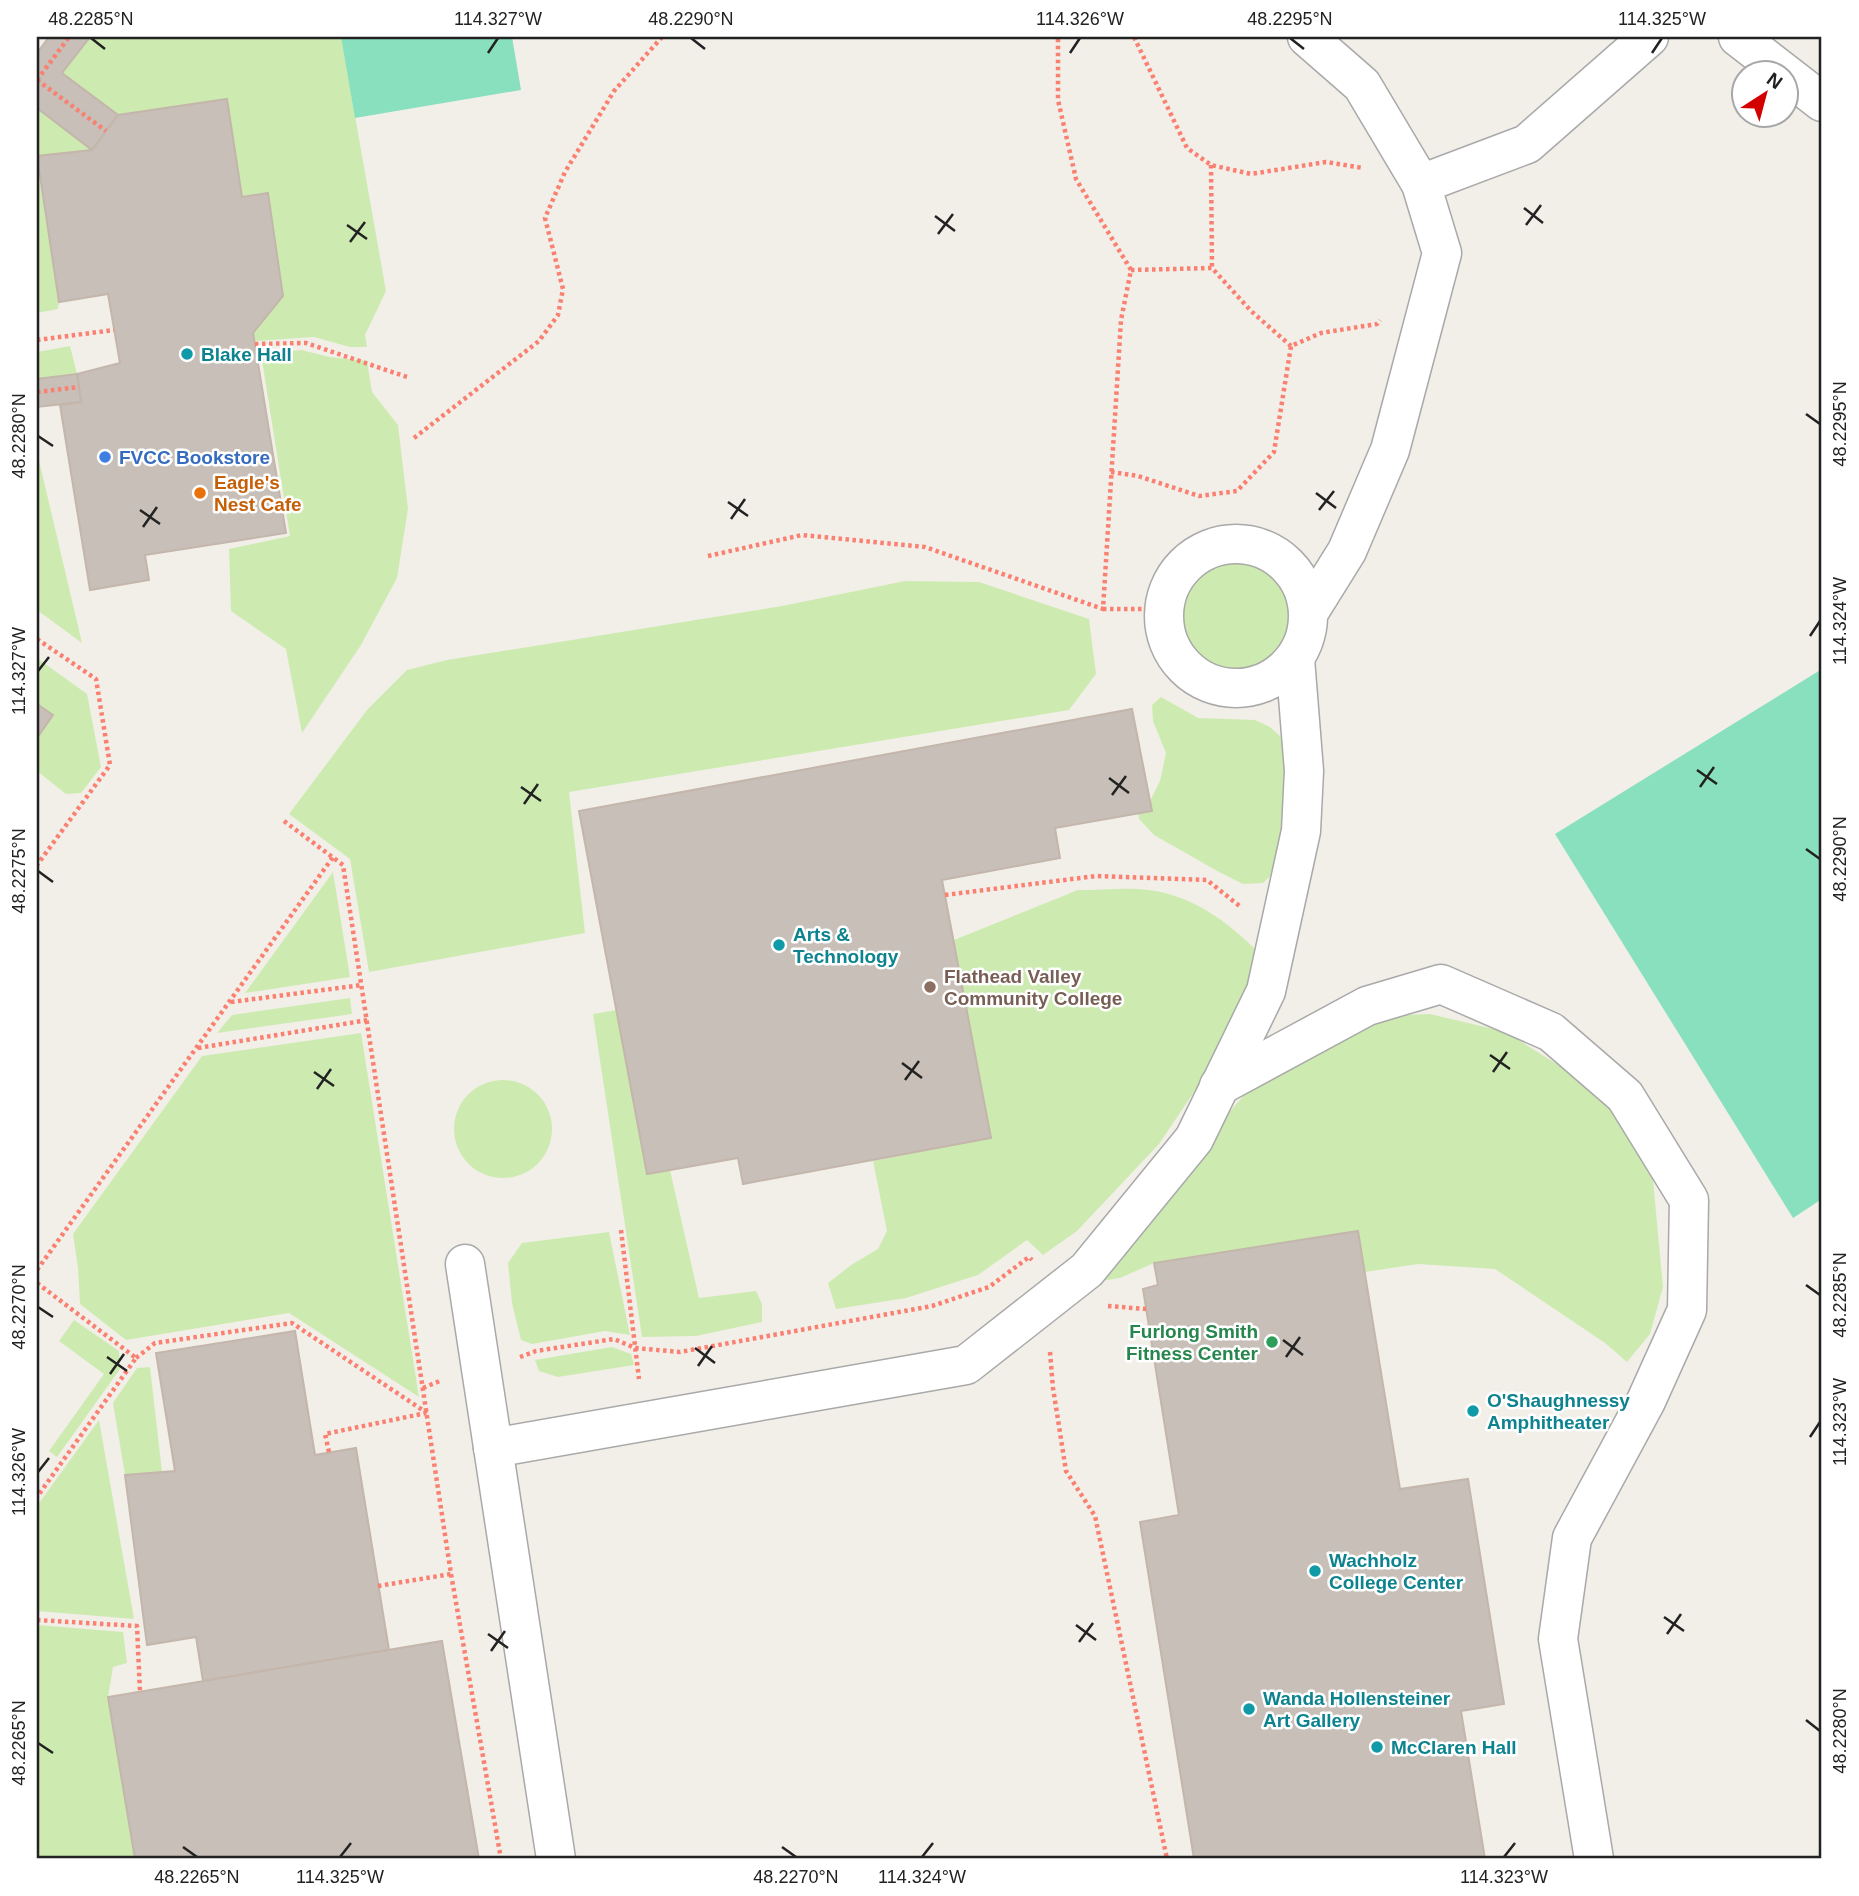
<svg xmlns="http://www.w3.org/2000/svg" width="1859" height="1896" viewBox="0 0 1859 1896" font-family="Arial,sans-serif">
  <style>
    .grass { fill: #cdebb0 }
    .pitch { fill: #88e0be }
    .building { fill: #c7bfb8; stroke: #c4b6ab; stroke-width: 2 }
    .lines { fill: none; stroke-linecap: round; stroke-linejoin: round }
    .minor-casing { stroke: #a9a9a9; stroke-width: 41 }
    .path { stroke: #fa8072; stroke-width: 4.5; stroke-dasharray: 3.5 3.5; stroke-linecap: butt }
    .minor { stroke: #fff; stroke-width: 38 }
    .ticks { fill: none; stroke: #222; stroke-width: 2.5 }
    .culture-dot { fill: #0f9aa8; stroke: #fff; stroke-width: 2.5 }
    .shop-dot { fill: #3f7fe0; stroke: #fff; stroke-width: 2.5 }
    .food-dot { fill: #e8710a; stroke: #fff; stroke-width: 2.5 }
    .education-dot { fill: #8d6e63; stroke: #fff; stroke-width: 2.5 }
    .leisure-dot { fill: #2e9e5b; stroke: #fff; stroke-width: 2.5 }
    .labels { text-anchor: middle; stroke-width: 5; stroke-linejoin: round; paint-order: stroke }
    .culture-label { font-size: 19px; font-weight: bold; fill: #0d838f; stroke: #fff; text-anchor: start }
    .shop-label { font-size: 19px; font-weight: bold; fill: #366cbe; stroke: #fff; text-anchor: start }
    .food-label { font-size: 19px; font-weight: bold; fill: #c56008; stroke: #fff; text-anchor: start }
    .education-label { font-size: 19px; font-weight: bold; fill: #785e54; stroke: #fff; text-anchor: start }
    .leisure-label { font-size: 19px; font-weight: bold; fill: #27864d; stroke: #fff; text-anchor: end }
    .neatline { fill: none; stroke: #222; stroke-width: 2.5 }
    .ticks-label { font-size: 18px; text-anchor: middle; fill: #222 }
  </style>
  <rect width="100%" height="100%" fill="#f2efe9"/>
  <g class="grass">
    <path d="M90 37H341L386 291 365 335 367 347H350L314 337 255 341 253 333 283 295 268 194 242 197 227 99 118 115 62 73Z"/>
    <path d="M37 108 92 150 37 156Z"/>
    <path d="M37 164 59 302 58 309 37 313Z"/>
    <path d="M70 346 77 374 37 379V352Z"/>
    <path d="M302 350 329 357 367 361 372 392 398 425 408 509 397 578 361 645 302 733 286 649 231 611 229 549 290 536 261 354Z"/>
    <path d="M37 452 82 643 37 610Z"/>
    <circle cx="1238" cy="617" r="58"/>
    <path d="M905 581 979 582 1089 619 1096 674 1069 710 569 792 585 933 369 972 350 859 289 814 367 710 407 670 447 660 782 606Z"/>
    <path d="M37 658 87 694 101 767 81 793 66 794 37 771V738L52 715 37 704Z"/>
    <path d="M1161 697 1198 718 1255 720 1270 727 1285 741 1291 769 1275 872 1263 883 1243 884 1219 872 1154 835 1139 819 1138 813 1150 801 1160 781 1166 753 1153 721 1152 705Z"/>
    <path d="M333 872 350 977 245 993Z"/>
    <path d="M1078 890C1101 890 1127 887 1149 890 1193 896 1227 921 1257 951L1251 978 1202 1080 1159 1144 1077 1231 1043 1255 1027 1240 978 1275 906 1298 836 1309 828 1283 851 1265 878 1249 887 1231 873 1161 991 1138 954 940Z"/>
    <path d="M350 998 352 1014 217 1033 232 1015Z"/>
    <path d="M617 1010 647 1174 670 1170 699 1298 756 1291 762 1304V1322L696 1336 642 1337 593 1014Z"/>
    <path d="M1430 1014 1506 1032 1612 1099 1652 1169 1663 1287 1650 1334 1627 1362 1605 1343 1495 1269 1418 1264 1365 1272 1358 1231 1154 1263 1120 1278 1082 1284 1263 1073 1379 1016Z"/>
    <path d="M361 1033 419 1397 289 1313 126 1340 80 1304 78 1268 73 1234 202 1056Z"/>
    <circle cx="503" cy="1129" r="49"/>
    <path d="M609 1232 630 1335 605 1331 532 1344 521 1340 512 1303 508 1263 522 1243Z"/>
    <path d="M74 1320 119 1351 120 1369 57 1457 49 1451 104 1374 59 1341Z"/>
    <path d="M612 1347 631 1354 634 1365 558 1377 539 1371 535 1360Z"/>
    <path d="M150 1367 162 1472 125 1475 113 1403 137 1368Z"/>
    <path d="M99 1420 134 1619 37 1611V1506Z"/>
    <path d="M37 1625 123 1632 127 1663 113 1667 108 1697 135 1859H37Z"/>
  </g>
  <g class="pitch">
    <path d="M341 37H512L521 90 355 118Z"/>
    <path d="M1822 669V1199L1793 1218 1555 834Z"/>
  </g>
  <g class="building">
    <path d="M49 37H90L62 73 118 115 92 150 37 108V53Z"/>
    <path d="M227 99 242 197 268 193 283 296 253 333 286 533 145 555 149 580 90 590 60 405 81 402 77 374 120 363 108 294 59 302 37 156 92 150 118 115Z"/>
    <path d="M77 374 81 402 37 407V379Z"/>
    <path d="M37 704 53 715 37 738Z"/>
    <path d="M1132 709 1152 811 1055 828 1060 858 942 880 991 1138 743 1184 738 1158 647 1174 579 811Z"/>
    <path d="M1358 1231 1400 1489 1468 1479 1504 1704 1461 1711 1485 1859H1194L1140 1522 1179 1515 1143 1289 1158 1285 1154 1263Z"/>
    <path d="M295 1331 315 1455 356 1448 389 1650 203 1681 196 1637 147 1645 125 1475 175 1471 156 1353Z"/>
    <path d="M442 1641 479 1859H135L108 1697Z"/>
  </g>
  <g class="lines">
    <g class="minor-casing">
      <g id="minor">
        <path d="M1307 37 1362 85 1421 184 1442 253 1390 450 1347 551 1309 612"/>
        <path d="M1738 37 1822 102"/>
        <path d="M1421 184 1527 144 1649 37"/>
        <circle cx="1236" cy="616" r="72"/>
        <path d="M1219 1086 1367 1006 1441 984 1551 1032 1625 1096 1689 1200 1687 1310 1646 1401 1572 1538 1558 1639 1594 1859"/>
        <path d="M465 1264 556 1859"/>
        <path d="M493 1448 966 1365 1087 1270 1194 1139 1266 991 1301 831 1304 771 1295 659"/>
      </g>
    </g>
    <g class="path">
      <path d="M1134 37 1187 148 1211 165 1251 174 1326 162 1363 168"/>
      <path d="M37 80 106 131"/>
      <path d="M37 80 69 37"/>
      <path d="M1211 165 1212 268"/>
      <path d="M1131 270 1212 268 1251 311 1291 346"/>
      <path d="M37 340 114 330"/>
      <path d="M255 344 306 343 407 377"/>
      <path d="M37 392 79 387"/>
      <path d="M414 438 539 341 558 315 563 289 545 218 565 172 614 91 662 37"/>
      <path d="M1111 472 1138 476 1199 496 1237 491 1274 452 1291 346 1321 333 1377 324 1380 320"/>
      <path d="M708 556 802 535 925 547 1103 609 1121 320 1131 270 1076 179 1058 100V37"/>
      <path d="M1103 609H1163"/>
      <path d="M37 639 96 679 110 765 37 865"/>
      <path d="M284 821 343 865 451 1574 501 1859"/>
      <path d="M945 895 1096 876 1207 880 1242 908"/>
      <path d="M231 1002 362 985"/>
      <path d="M198 1048 368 1020"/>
      <path d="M621 1230 639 1379"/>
      <path d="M37 1270 333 857"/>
      <path d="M37 1283 136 1358 37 1497"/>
      <path d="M1108 1306 1146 1309"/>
      <path d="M1050 1352 1053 1388 1066 1471 1095 1516 1167 1859"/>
      <path d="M520 1357 536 1351 614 1339 635 1348 680 1352 932 1306 989 1287 1029 1257 1032 1260"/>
      <path d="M136 1358 155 1343 292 1323 427 1413"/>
      <path d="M423 1388 442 1380"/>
      <path d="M329 1452 325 1434 426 1413"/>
      <path d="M378 1586 451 1574"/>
      <path d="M37 1620 137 1626 140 1692"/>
    </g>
    <use href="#minor" class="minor"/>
  </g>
  <path class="ticks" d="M91 38 105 49M691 38 705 49M1290 38 1304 49M488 53 498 38M1070 53 1080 38M1652 53 1662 38M1524 208 1543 223M935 216 955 231M347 225 367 239M1526 225 1541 205M938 234 953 214M350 242 365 222M1806 414 1820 424M38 436 53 446M1316 493 1336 508M728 502 748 516M140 510 160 524M1319 510 1334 491M731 519 745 499M143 527 157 507M1810 636 1820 621M38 671 49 657M1697 770 1717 784M1109 778 1129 793M521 787 541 801M1700 787 1714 767M1112 795 1126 776M524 804 538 784M1806 849 1820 859M38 871 53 882M1490 1055 1510 1069M902 1063 922 1078M314 1072 334 1086M1493 1072 1507 1052M905 1080 919 1061M317 1089 331 1069M1806 1285 1820 1295M38 1307 53 1317M1283 1340 1303 1355M695 1348 715 1363M107 1357 127 1371M1286 1357 1300 1337M698 1366 712 1346M110 1374 124 1354M1810 1437 1820 1422M38 1472 49 1458M1664 1617 1684 1631M1076 1625 1096 1640M488 1634 508 1648M1667 1634 1681 1614M1079 1642 1093 1623M491 1651 505 1631M1806 1720 1820 1731M38 1743 53 1753M183 1847 197 1857M782 1847 796 1857M340 1857 351 1843M922 1857 933 1843M1504 1857 1515 1843"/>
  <g class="culture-dot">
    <circle cx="187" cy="354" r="7"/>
    <circle cx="779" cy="945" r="7"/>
    <circle cx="1473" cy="1411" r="7"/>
    <circle cx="1315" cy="1571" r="7"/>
    <circle cx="1249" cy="1709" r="7"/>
    <circle cx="1377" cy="1747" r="7"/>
  </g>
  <circle class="shop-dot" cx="105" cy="457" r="7"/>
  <circle class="food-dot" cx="200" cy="493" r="7"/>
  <circle class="education-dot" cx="930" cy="987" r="7"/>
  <circle class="leisure-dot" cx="1272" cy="1342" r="7"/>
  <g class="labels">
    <g class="culture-label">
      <text x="201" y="361">Blake Hall</text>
      <text x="793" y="941">Arts &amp;<tspan x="793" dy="22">Technology</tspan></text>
      <text x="1487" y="1407">O'Shaughnessy<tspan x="1487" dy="22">Amphitheater</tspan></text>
      <text x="1329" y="1567">Wachholz<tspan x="1329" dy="22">College Center</tspan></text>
      <text x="1263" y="1705">Wanda Hollensteiner<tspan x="1263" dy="22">Art Gallery</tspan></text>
      <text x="1391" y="1754">McClaren Hall</text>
    </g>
    <g class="shop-label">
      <text x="119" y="464">FVCC Bookstore</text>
    </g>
    <g class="food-label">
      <text x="214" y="489">Eagle's<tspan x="214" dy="22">Nest Cafe</tspan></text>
    </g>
    <g class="education-label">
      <text x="944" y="983">Flathead Valley<tspan x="944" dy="22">Community College</tspan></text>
    </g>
    <g class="leisure-label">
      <text x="1258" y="1338">Furlong Smith<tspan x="1258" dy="22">Fitness Center</tspan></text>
    </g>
  </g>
  <rect width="1859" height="1896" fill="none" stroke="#ffffff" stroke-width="77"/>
  <g transform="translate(1765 94) rotate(36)"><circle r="33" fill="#ffffff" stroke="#a7a7a7" stroke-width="2"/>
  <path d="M0-5L12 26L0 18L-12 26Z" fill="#d40000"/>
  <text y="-10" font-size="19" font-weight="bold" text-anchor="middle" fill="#222222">N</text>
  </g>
  <rect x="38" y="38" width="1782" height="1819" class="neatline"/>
  <g class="ticks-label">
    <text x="91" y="25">48.2285°N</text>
    <text x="498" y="25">114.327°W</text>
    <text x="691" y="25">48.2290°N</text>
    <text x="1080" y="25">114.326°W</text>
    <text x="1290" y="25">48.2295°N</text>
    <text x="1662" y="25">114.325°W</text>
    <text transform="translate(1840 424) rotate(-90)" y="6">48.2295°N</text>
    <text transform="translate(19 436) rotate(-90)" y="6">48.2280°N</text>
    <text transform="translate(1840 621) rotate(-90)" y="6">114.324°W</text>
    <text transform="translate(19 671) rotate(-90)" y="6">114.327°W</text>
    <text transform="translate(1840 859) rotate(-90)" y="6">48.2290°N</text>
    <text transform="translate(19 871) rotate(-90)" y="6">48.2275°N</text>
    <text transform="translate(1840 1295) rotate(-90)" y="6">48.2285°N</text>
    <text transform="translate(19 1307) rotate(-90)" y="6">48.2270°N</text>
    <text transform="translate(1840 1422) rotate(-90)" y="6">114.323°W</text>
    <text transform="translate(19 1472) rotate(-90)" y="6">114.326°W</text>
    <text transform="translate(1840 1731) rotate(-90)" y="6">48.2280°N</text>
    <text transform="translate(19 1743) rotate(-90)" y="6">48.2265°N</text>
    <text x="197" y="1883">48.2265°N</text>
    <text x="340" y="1883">114.325°W</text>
    <text x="796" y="1883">48.2270°N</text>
    <text x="922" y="1883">114.324°W</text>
    <text x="1504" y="1883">114.323°W</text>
  </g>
</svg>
